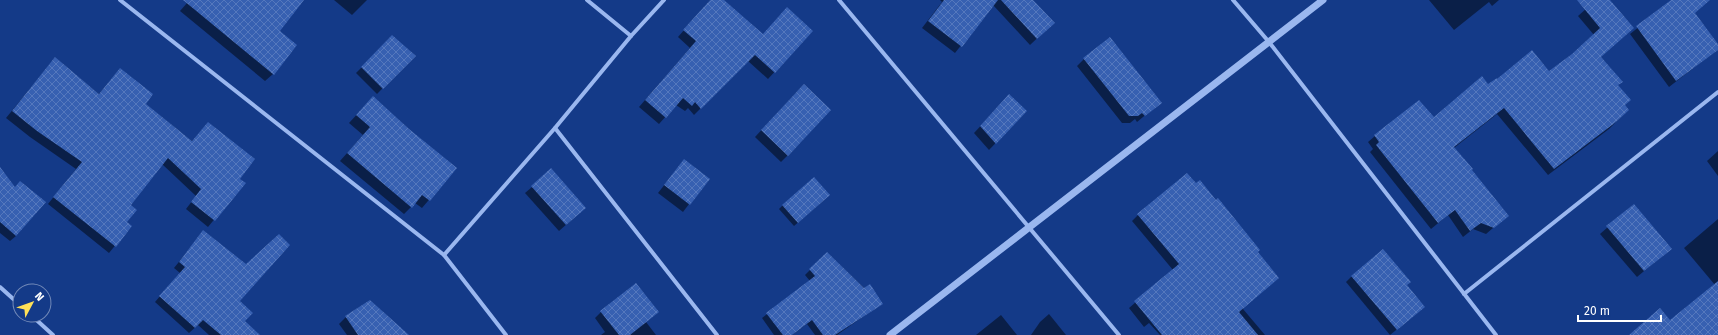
<svg xmlns="http://www.w3.org/2000/svg" width="1718" height="335" viewBox="0 0 1718 335" font-family="'Fira Sans',sans-serif">
  <style>
    .shadow { fill: #0007 }
    .building { fill: url(#building-cross-hatch) }
    .lines { fill: none; stroke-linecap: round; stroke-linejoin: round }
    .minor { stroke: #9ab7ef; stroke-width: 4 }
    .tertiary { stroke: #9ab7ef; stroke-width: 7 }
  </style>
  <defs>
    <pattern id="building-cross-hatch" width="8" height="8" patternUnits="userSpaceOnUse"><rect width="8" height="8" fill="#3760b1"/><path d="M0 0l8 8M0 8l8-8" fill="none" stroke="#5578bd"/></pattern>
  </defs>
  <rect width="100%" height="100%" fill="#143a88"/>
  <g class="shadow">
    <path d="M184 0H303L278 31 273 74 265 81 180 11 187 3Z"/>
    <path d="M334 0H367L352 15Z"/>
    <path d="M710 0H722L762 35 812 31 768 79 748 61 694 115 688 108 685 111 676 105 659 124 639 107 690 48 678 37Z"/>
    <path d="M940 0H1032L1047 29 1030 45 993 5 955 53 922 28 942 2Z"/>
    <path d="M1429 0H1499L1492 6 1489 2 1454 30Z"/>
    <path d="M1596 0H1609L1600 57 1617 86 1624 106 1628 110 1609 129 1548 175 1497 114 1454 148 1507 216 1486 234 1473 229 1463 237 1448 215 1431 229 1370 152 1373 149 1368 142 1375 136 1434 119 1488 85 1549 72 1573 54 1594 35 1578 16Z"/>
    <path d="M1673 0H1689L1694 13 1718 46V49L1669 87 1630 34Z"/>
    <path d="M392 37 414 56 377 94 356 73Z"/>
    <path d="M55 58 99 94 120 69 145 104 192 141 208 123 239 179 244 183 208 227 186 209 196 196 162 164 129 206 126 222 131 226 109 253 48 204 76 169 30 137 6 118Z"/>
    <path d="M1084 59 1161 102 1137 122 1135 119 1130 123H1122L1077 66Z"/>
    <path d="M797 92 788 155 781 162 755 137Z"/>
    <path d="M373 97 408 130 456 168 422 208 415 203 404 214 340 161 363 135 349 123Z"/>
    <path d="M1002 103 1026 111 989 150 974 133Z"/>
    <path d="M1718 151V176L1707 161Z"/>
    <path d="M684 160 708 179 683 212 658 193Z"/>
    <path d="M0 169 16 236 10 241 0 233Z"/>
    <path d="M532 187 577 215 559 231 525 193Z"/>
    <path d="M825 199 794 226 779 209 783 205Z"/>
    <path d="M1633 205 1663 255 1637 277 1600 234Z"/>
    <path d="M1138 215 1256 252 1243 309 1265 335H1160L1149 323 1144 327 1129 308 1173 270 1132 221Z"/>
    <path d="M1718 219V335H1685L1715 285 1684 248Z"/>
    <path d="M203 232 238 301 244 322 253 335H209L198 325 189 333 155 302 180 273 174 268Z"/>
    <path d="M827 253 881 304 837 335H815L807 324 792 335H774L762 318 810 281 805 275Z"/>
    <path d="M1352 276 1406 286 1417 313 1390 335 1346 282Z"/>
    <path d="M601 312H658L646 322 656 335H601L605 332 595 318Z"/>
    <path d="M1049 314 1066 335H1031L1040 322Z"/>
    <path d="M1001 315 1017 335H975H976Z"/>
    <path d="M346 317 371 335H347L339 324Z"/>
  </g>
  <g class="building">
    <path d="M183 0H304L280 31 297 45 274 75Z"/>
    <path d="M710 0H724L763 34 787 7 813 31 775 73 755 55 701 109 695 102 692 106 683 98 666 118 645 100 696 41 683 30Z"/>
    <path d="M944 0H998L962 47 928 21Z"/>
    <path d="M1001 0H1033L1055 23 1037 39Z"/>
    <path d="M1577 0H1610L1634 28 1601 57 1623 82 1618 85 1631 100 1625 105 1629 110 1616 122 1554 169 1504 108 1454 147 1473 169 1472 170 1509 216 1494 228 1481 223 1470 231 1455 210 1438 223 1376 145 1379 142 1374 135 1419 100 1434 117 1482 76 1488 84 1497 78V79L1532 50 1549 71 1572 54 1600 28Z"/>
    <path d="M1671 0H1710L1695 13 1718 44V50L1676 81 1636 26Z"/>
    <path d="M392 35 416 56 383 89 361 67Z"/>
    <path d="M1110 37 1162 103 1145 116 1142 113 1138 116H1129L1083 58Z"/>
    <path d="M55 57 99 94 120 68 153 94 146 104 192 141 208 122 255 159 240 179 246 183 215 221 191 202 201 189 168 158 131 205 137 210 127 222 132 226 116 247 53 197 82 162 37 131 12 111Z"/>
    <path d="M804 84 831 110 788 156 761 130Z"/>
    <path d="M1009 94 1027 111 996 144 980 126Z"/>
    <path d="M373 96 409 129 457 168 430 201 422 195 412 208 347 153 370 127 356 115Z"/>
    <path d="M684 159 710 179 690 205 664 185Z"/>
    <path d="M0 167 15 187 20 181 46 202 16 236 0 222Z"/>
    <path d="M551 168 586 208 566 225 531 186Z"/>
    <path d="M1187 173 1196 183 1200 180 1216 200 1218 198 1260 250 1258 252 1279 278 1239 312 1258 335H1162L1134 301 1179 264 1137 214Z"/>
    <path d="M814 177 830 195 798 223 782 205Z"/>
    <path d="M1634 204 1672 249 1644 271 1606 226Z"/>
    <path d="M203 230 246 264 279 234 290 245 240 301 253 313 245 321 260 335H221L203 320 195 328 159 296 185 267 179 262Z"/>
    <path d="M1383 249 1411 282 1407 285 1425 307 1397 330 1351 276Z"/>
    <path d="M827 252 864 288 870 284 883 304 835 335H823L812 320 792 335H783L766 313 815 276 809 269Z"/>
    <path d="M1718 281V335H1629L1660 308 1670 320Z"/>
    <path d="M636 283 659 312 630 335H619L600 311Z"/>
    <path d="M370 300 409 335H358L345 316Z"/>
  </g>
  <g class="lines">
    <g class="minor">
      <path d="M120 0 444 255 506 335"/>
      <path d="M587 0 631 36"/>
      <path d="M839 0 1119 335"/>
      <path d="M1233 0 1269 42 1496 335"/>
      <path d="M555 128 717 335"/>
      <path d="M444 255 555 128 631 36 664 0"/>
      <path d="M0 287 20 305"/>
      <path d="M1464 294 1718 92"/>
      <path d="M31 315 53 335"/>
    </g>
    <path class="tertiary" d="M890 335 1323 0"/>
  </g>
  <g transform="translate(32 303) rotate(49)"><circle r="19" fill="#143a88" stroke="#7289b8"/>
  <path d="M0-3L7 15L0 10L-7 15Z" fill="#ffe158"/>
  <text y="-6" font-size="11" font-weight="bold" text-anchor="middle" fill="#ffffff">N</text>
  </g>
  <path d="M1578 315v6h83v-6" fill="none" stroke="#ffffff" stroke-width="2"/>
  <text x="1584" y="315" font-size="12" fill="#ffffff" stroke="#143a88" stroke-width="3" paint-order="stroke">20 m</text>
</svg>
